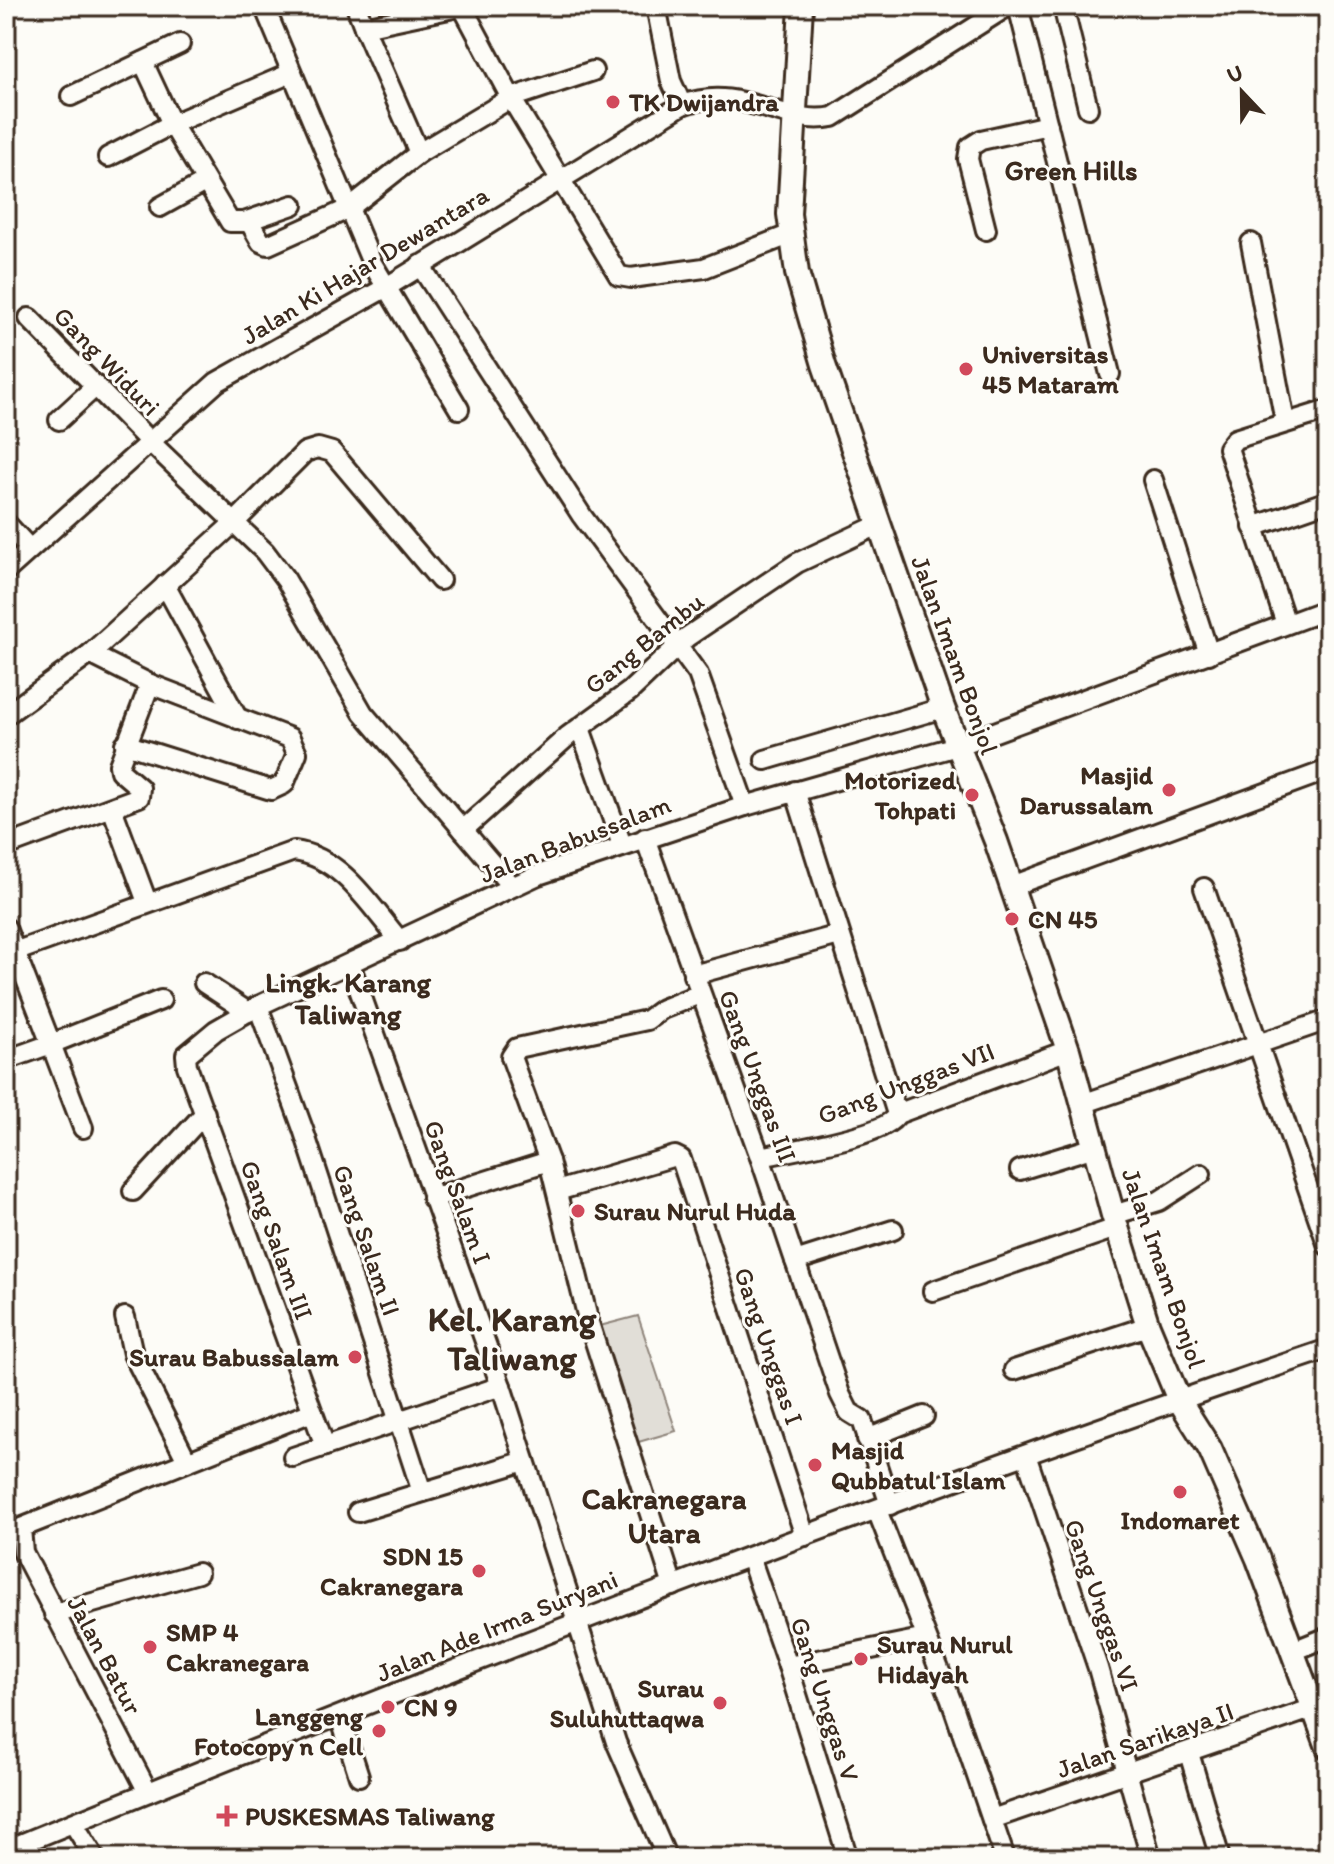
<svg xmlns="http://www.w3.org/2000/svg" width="1334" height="1864" viewBox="0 0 1334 1864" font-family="Itim,sans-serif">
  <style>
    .green { fill: #e1ded7; stroke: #8e847a; stroke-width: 2 }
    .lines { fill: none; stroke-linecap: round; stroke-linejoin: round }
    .minor-casing { stroke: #3b2a1e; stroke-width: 24 }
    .major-casing { stroke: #3b2a1e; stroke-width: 28 }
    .minor { stroke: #fdfcf7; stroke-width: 18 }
    .major { stroke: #fdfcf7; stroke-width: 22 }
    .poi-dot { fill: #d1495b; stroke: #fdfcf7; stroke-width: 3 }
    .labels { text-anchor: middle; stroke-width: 6; stroke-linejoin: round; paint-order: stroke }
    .poi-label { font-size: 26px; font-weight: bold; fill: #3b2a1e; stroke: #fdfcf7; text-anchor: start }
    .street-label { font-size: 26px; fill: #3b2a1e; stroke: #fdfcf7 }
    .neighbourhood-label { font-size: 28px; font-weight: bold; fill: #3b2a1e; stroke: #fdfcf7 }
    .quarter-label { font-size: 30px; font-weight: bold; fill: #3b2a1e; stroke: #fdfcf7 }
    .district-label { font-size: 34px; font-weight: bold; fill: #3b2a1e; stroke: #fdfcf7 }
  </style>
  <rect width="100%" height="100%" fill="#fdfcf7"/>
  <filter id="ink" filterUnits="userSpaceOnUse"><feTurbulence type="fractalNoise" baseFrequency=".0125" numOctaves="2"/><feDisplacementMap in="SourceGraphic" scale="16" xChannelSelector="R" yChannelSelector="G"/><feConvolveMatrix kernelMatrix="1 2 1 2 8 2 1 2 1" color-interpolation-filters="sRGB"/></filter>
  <g filter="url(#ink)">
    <path class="green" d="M638 1316 676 1431 635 1443 596 1327Z"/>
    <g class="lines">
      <g class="minor-casing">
        <g id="minor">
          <path d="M264 6 372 263 459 409"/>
          <path d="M356 6 364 27"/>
          <path d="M462 6 511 98 619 276 631 278 704 268 789 235"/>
          <path d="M1018 6 1110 374"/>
          <path d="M1063 6 1088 108"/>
          <path d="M657 11 671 81 682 105"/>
          <path d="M143 62 172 124 230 222H244L293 205"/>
          <path d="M71 96 180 44"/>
          <path d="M419 153 511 98 593 71"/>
          <path d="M108 157 172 124 289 74"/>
          <path d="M160 207 205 182"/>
          <path d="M249 221 261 242 268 245 348 209 419 153 364 27 463 6"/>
          <path d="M986 230 968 159 970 147 981 140 1048 125"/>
          <path d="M1251 243 1285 422"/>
          <path d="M420 265 582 516 698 674 745 806"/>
          <path d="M29 318 148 440 265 552 286 580 363 713 511 886"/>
          <path d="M59 420 96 386"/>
          <path d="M1153 480 1209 654"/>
          <path d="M6 523 29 548"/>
          <path d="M1253 527 1328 501"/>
          <path d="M6 571 217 382 385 288 682 105C743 83 781 127 833 117L1008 6"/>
          <path d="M165 585 238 719"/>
          <path d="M1286 624 1228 448 1235 439 1328 410"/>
          <path d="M90 654 150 684 290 738 297 753 284 784 271 790 125 744"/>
          <path d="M6 715 90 654 236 521 305 452 318 448 332 452 440 580"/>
          <path d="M580 728 622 845"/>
          <path d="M765 760 943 708"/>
          <path d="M795 791 897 1114"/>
          <path d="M112 808 147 902"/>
          <path d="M463 830 568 736 630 691 687 637 797 563 878 525"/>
          <path d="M645 838 760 1157 840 1394 849 1412 862 1420 890 1505"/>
          <path d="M6 846 139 797 140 788 120 771 119 765 150 684"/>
          <path d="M1012 886 1328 770"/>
          <path d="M1204 888 1328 1246"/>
          <path d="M6 928 51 1044 161 1000"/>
          <path d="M6 955 294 851C342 857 371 907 400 941"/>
          <path d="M350 964 501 1386 616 1742 667 1858"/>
          <path d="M693 975 839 935"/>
          <path d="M204 983 248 1012"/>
          <path d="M258 1006 303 1129 422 1492"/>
          <path d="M6 1060 51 1044 83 1128"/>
          <path d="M1085 1103 1328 1020"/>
          <path d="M760 1157C786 1151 888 1136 897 1114L1068 1050"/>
          <path d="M1020 1170 1095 1147"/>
          <path d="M133 1191 205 1113"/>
          <path d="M557 1191 675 1156 681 1159 805 1536"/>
          <path d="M432 1198 549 1161"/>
          <path d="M1113 1215 1159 1201 1201 1174"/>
          <path d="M795 1261 893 1230"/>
          <path d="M933 1291 1116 1228"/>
          <path d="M125 1317 133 1354 187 1461"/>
          <path d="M1014 1370 1148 1326"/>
          <path d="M867 1439 924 1416"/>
          <path d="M325 1446 187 1066 186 1055 216 1030 258 1006 538 875 745 806 957 746 1328 609"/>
          <path d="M1026 1455 1098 1668 1151 1858"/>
          <path d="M293 1457 501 1386"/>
          <path d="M877 1510 951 1700 1005 1858"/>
          <path d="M358 1512 525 1461"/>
          <path d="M750 1557 788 1666 848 1858"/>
          <path d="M673 1586 589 1323 549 1161 511 1057 517 1048 647 1020 662 1009 700 994"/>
          <path d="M54 1614 198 1573"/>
          <path d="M1293 1651 1328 1637"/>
          <path d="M788 1666 926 1638"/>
          <path d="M340 1717 359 1776"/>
          <path d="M1189 1753 1220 1858"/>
          <path d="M148 1792 23 1552 21 1528 312 1412"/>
          <path d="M992 1819 1314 1708"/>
          <path d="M73 1823 95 1858"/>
          <path d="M6 1850C442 1672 881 1500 1328 1349"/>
        </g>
      </g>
      <g class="major-casing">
        <path id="major" d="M801 6 789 214 797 273 824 365 943 708 996 841 1068 1050 1113 1215 1148 1326 1179 1400 1210 1449 1258 1559 1328 1747"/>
      </g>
      <use href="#minor" class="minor"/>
      <use href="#major" class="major"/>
    </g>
  </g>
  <g class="poi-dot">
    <circle cx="613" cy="102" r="8"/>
    <circle cx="966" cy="369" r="8"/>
    <circle cx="1169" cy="790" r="8"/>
    <circle cx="972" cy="795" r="8"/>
    <circle cx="1012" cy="919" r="8"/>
    <circle cx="578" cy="1211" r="8"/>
    <circle cx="355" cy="1357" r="8"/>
    <circle cx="815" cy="1465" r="8"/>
    <circle cx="1180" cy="1492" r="8"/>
    <circle cx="479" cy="1571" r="8"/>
    <circle cx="150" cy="1647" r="8"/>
    <circle cx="861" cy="1659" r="8"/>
    <circle cx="720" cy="1703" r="8"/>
    <circle cx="388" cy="1707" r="8"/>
    <circle cx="379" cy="1731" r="8"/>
    <path d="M223 1804h8v8h8v8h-8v8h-8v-8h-8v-8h8z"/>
  </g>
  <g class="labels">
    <g class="poi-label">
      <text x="629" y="111">TK Dwijandra</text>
      <text x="982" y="363">Universitas<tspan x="982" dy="30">45 Mataram</tspan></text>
      <text x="1153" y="784" text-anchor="end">Masjid<tspan x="1153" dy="30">Darussalam</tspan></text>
      <text x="956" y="789" text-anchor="end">Motorized<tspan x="956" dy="30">Tohpati</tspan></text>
      <text x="1028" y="928">CN 45</text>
      <text x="594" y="1220">Surau Nurul Huda</text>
      <text x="339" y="1366" text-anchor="end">Surau Babussalam</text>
      <text x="831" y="1459">Masjid<tspan x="831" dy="30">Qubbatul Islam</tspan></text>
      <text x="1180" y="1529" text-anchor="middle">Indomaret</text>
      <text x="463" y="1565" text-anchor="end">SDN 15<tspan x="463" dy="30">Cakranegara</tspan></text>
      <text x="166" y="1641">SMP 4<tspan x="166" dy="30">Cakranegara</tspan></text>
      <text x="877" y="1653">Surau Nurul<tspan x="877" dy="30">Hidayah</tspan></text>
      <text x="704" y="1697" text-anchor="end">Surau<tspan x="704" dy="30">Suluhuttaqwa</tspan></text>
      <text x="404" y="1716">CN 9</text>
      <text x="363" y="1725" text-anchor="end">Langgeng<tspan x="363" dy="30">Fotocopy n Cell</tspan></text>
      <text x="245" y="1825">PUSKESMAS Taliwang</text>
    </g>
    <g class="street-label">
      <text transform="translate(365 265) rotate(-31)" y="9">Jalan Ki Hajar Dewantara</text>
      <text transform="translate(107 361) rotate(46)" y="9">Gang Widuri</text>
      <text transform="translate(644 643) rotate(-39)" y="9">Gang Bambu</text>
      <text transform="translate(955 655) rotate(70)" y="9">Jalan Imam Bonjol</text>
      <text transform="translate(575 839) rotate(-21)" y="9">Jalan Babussalam</text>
      <text transform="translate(758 1076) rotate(70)" y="9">Gang Unggas III</text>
      <text transform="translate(906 1083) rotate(-21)" y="9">Gang Unggas VII</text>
      <text transform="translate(458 1192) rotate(70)" y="9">Gang Salam I</text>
      <text transform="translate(277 1240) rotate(70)" y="9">Gang Salam III</text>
      <text transform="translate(367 1240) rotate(71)" y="9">Gang Salam II</text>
      <text transform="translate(1164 1268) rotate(71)" y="9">Jalan Imam Bonjol</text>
      <text transform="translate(769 1346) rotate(71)" y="9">Gang Unggas I</text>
      <text transform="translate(1102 1605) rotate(71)" y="9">Gang Unggas VI</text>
      <text transform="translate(497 1626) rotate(-22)" y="9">Jalan Ade Irma Suryani</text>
      <text transform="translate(105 1655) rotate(62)" y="9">Jalan Batur</text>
      <text transform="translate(825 1699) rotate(72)" y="9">Gang Unggas V</text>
      <text transform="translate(1145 1740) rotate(-19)" y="9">Jalan Sarikaya II</text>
    </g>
    <g class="neighbourhood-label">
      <text x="1071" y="180">Green Hills</text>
      <text x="348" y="992">Lingk. Karang<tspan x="348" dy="32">Taliwang</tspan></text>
    </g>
    <g class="quarter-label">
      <text x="664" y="1509">Cakranegara<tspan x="664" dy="34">Utara</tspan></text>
    </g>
    <g class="district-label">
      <text x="512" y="1331">Kel. Karang<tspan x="512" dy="39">Taliwang</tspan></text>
    </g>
  </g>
  <rect width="1334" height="1864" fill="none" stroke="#fdfcf7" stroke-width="32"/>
  <rect x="16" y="16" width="1302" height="1832" fill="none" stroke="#3b2a1e" stroke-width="3" filter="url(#ink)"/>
  <g transform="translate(1242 92) rotate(338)" stroke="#fdfcf7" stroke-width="6" paint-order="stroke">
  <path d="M0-6L14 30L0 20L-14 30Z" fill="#3b2a1e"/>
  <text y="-12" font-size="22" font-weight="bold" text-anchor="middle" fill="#3b2a1e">U</text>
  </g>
</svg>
